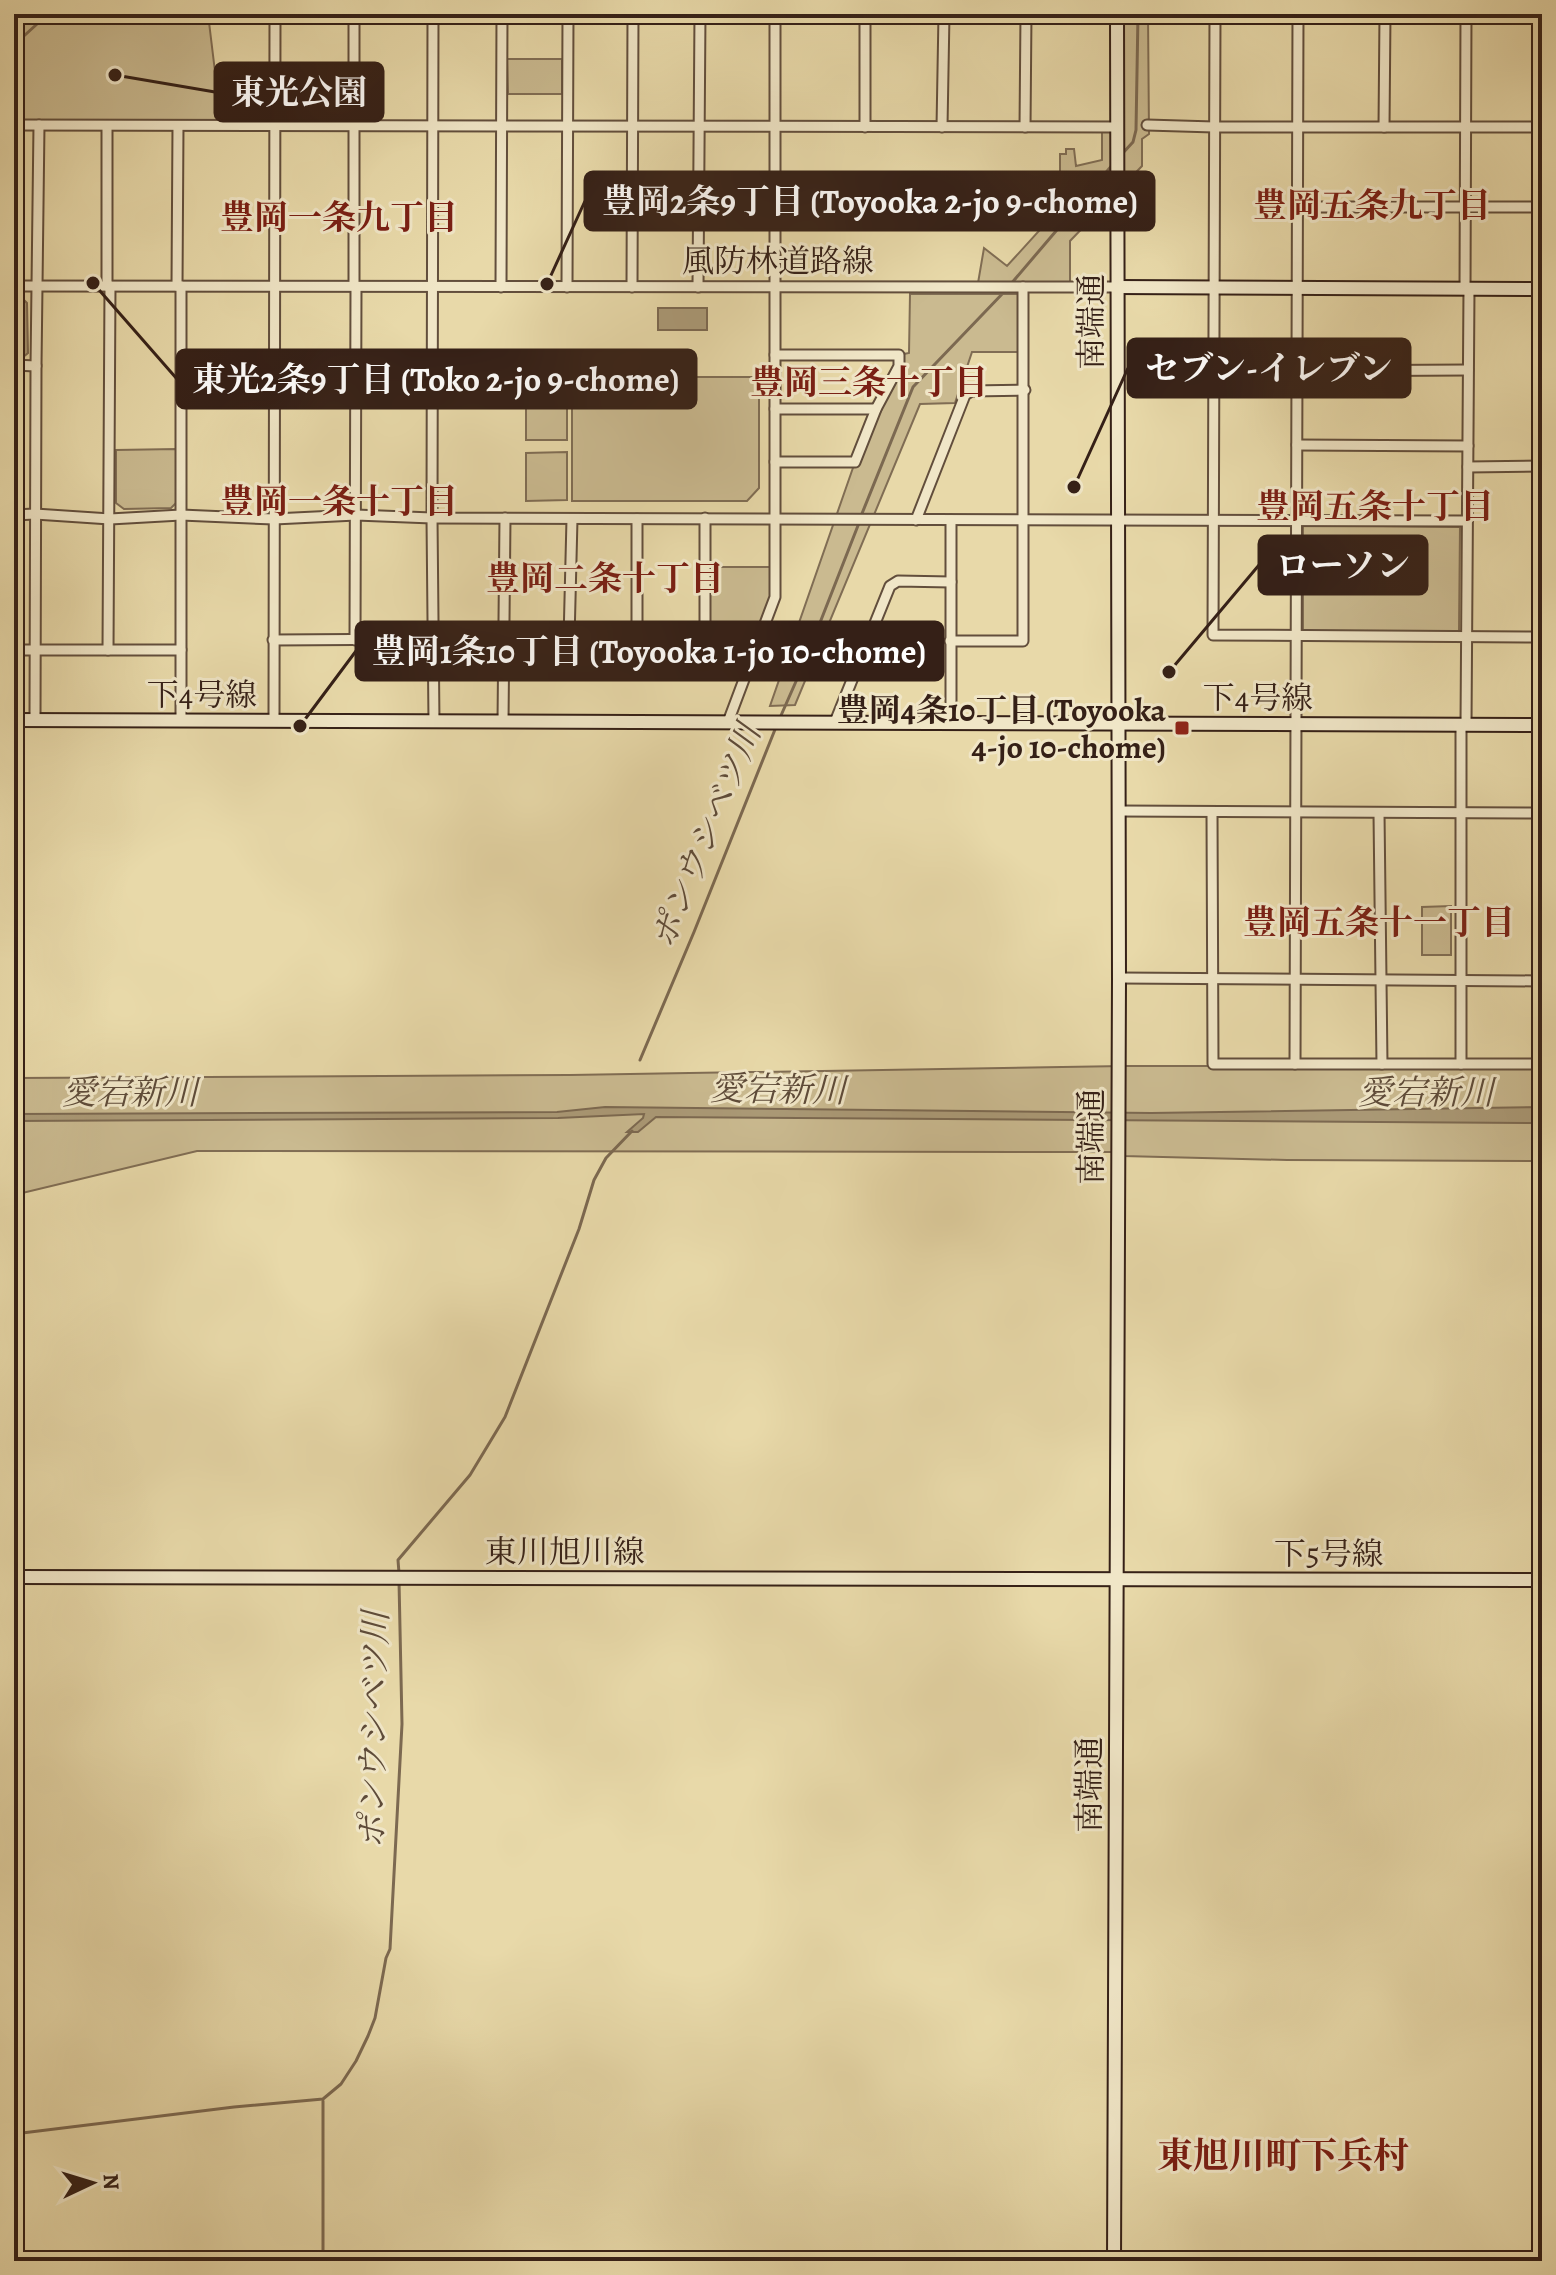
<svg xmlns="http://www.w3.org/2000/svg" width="1556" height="2275" viewBox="0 0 1556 2275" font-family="Alegreya,'Noto Serif JP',serif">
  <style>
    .green { fill: #caba90; stroke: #806d54; stroke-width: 2 }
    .water { fill: #ab9a77; stroke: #7c6951; stroke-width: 2 }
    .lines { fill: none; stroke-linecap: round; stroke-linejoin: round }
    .stream { stroke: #7c6951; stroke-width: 3 }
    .street-casing { stroke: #624e3c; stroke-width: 13 }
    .secondary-casing { stroke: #352017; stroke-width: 16 }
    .street { stroke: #f0e6c7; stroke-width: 9 }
    .secondary { stroke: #f0e6c7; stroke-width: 12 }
    .poi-dot { fill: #8f2418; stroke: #f0e6c7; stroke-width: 3 }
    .labels { text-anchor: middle; stroke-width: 6; stroke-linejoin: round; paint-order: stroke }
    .street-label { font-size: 32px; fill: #352017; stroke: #f0e6c7 }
    .poi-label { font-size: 32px; font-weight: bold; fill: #352017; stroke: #f0e6c7; text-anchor: end }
    .neighbourhood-label { font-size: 34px; font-weight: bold; fill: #7a1f14; stroke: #f0e6c7 }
    .water-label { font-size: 34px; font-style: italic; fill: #5e4b39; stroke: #f0e6c7 }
    .quarter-label { font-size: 36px; font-weight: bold; fill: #7a1f14; stroke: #f0e6c7 }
    .leader { fill: none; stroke: #352017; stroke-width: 3 }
    .callout-dot { fill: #352017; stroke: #f0e6c7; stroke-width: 3 }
    .callout { fill: #352017; stroke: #352017; stroke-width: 3 }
    .callout-label { font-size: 34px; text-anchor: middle; font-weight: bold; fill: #fff }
  </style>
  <rect width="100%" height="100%" fill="#e8d9a9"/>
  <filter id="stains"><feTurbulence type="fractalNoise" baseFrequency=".0025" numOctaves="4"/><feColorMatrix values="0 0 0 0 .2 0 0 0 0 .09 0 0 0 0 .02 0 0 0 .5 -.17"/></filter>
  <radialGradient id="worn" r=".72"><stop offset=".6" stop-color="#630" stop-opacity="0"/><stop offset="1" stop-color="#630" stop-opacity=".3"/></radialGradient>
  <g class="green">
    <path d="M31 14H208L221 121H14V29Z"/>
    <path d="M1117 14H1148L1149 134 1142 139V166L1070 241V283H978L984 248 1007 266 1058 210 1051 201 1060 195V154H1066V149H1074L1076 166 1102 160V132L1117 127Z"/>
    <path d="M507 59H562V94H508Z"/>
    <path d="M910 294H1021V352H972L955 403 920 404 795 705 770 706 855 462 899 355 909 353Z"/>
    <path d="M674 377H759V488L747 501H572V383H660Z"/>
    <rect x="526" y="383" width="41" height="57"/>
    <path d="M176 449 177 502 171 508 124 509 116 503V450Z"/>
    <path d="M567 452V500L526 501V453Z"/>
    <path d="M1303 525 1460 527 1459 631 1303 633Z"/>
    <path d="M710 567H771L772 595 758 633 710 634Z"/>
    <path d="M1451 906V955H1422V907Z"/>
    <path d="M1124 1066H1542V1161L1287 1160 1123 1156 1114 1152 197 1151 14 1195V1078L570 1075Z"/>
  </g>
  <g class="water">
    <path d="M14 298H22L27 303 28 353 22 358H14Z"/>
    <rect x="658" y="308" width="49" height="22"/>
    <path d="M605 1107 1151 1113 1542 1107V1123L656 1117 638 1132H627L643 1118 644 1114 558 1118 14 1121V1114L557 1112Z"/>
  </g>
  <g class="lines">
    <g class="stream">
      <path d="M14 45 48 14"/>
      <path d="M1122 154 1133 142 1136 130 1138 14"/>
      <path d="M1010 285 1114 163"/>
      <path d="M861 516 913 387 1005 291"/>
      <path d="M779 720 805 661 859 523"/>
      <path d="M640 1060 694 932 776 727"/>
      <path d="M399 1573 398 1560 470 1475 505 1417 579 1229 594 1180 606 1158 632 1131"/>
      <path d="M14 2134 234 2107 323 2099 341 2084 356 2061 368 2036 375 2018 386 1958 390 1949 402 1724 399 1581"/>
      <path d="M323 2261V2101"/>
    </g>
    <g class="street-casing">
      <g id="street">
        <path d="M433 14 432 518 434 722"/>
        <path d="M865 14V127"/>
        <path d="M1215 14 1213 635 1542 637"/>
        <path d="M14 125 1117 127"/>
        <path d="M1147 125 1214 127H1542"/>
        <path d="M107 126V286"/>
        <path d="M942 127 944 14"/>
        <path d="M1025 127 1026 14"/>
        <path d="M1384 127 1385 14"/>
        <path d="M1298 207H1542"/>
        <path d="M14 286 1116 287"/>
        <path d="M177 286 178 126"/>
        <path d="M354 286V14"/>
        <path d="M501 287 502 14"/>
        <path d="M567 287 568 14"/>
        <path d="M632 287 633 14"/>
        <path d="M698 287 700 14"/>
        <path d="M1465 289 1466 14"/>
        <path d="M14 365 36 366"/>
        <path d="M1297 371 1468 370"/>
        <path d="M775 409H876"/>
        <path d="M1297 445 1468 446"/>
        <path d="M775 462H855L876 409 899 366V355H775"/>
        <path d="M1468 467 1542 466"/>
        <path d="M14 515 35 514 110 519 181 515 274 519 356 515 432 518 1467 521"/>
        <path d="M705 518V639"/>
        <path d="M916 520 965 395 971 391 1025 390"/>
        <path d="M951 520V723"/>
        <path d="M273 640 433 639"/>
        <path d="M355 640 356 286"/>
        <path d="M504 640 758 639"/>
        <path d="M569 640 572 519"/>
        <path d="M637 640V519"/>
        <path d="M950 641H1023V287"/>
        <path d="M14 650H181"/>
        <path d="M108 650 110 286"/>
        <path d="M35 720 36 366 39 125"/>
        <path d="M181 721V286"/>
        <path d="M274 721 275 14"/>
        <path d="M503 722 505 518"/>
        <path d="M728 722 775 597V14"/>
        <path d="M835 722 890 586 898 581 951 582"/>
        <path d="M1461 725V1064"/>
        <path d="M1466 725 1469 289"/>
        <path d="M1119 811 1542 813"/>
        <path d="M1212 812 1213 1064H1542"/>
        <path d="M1379 813 1382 1064"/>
        <path d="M1119 978 1542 981"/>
        <path d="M1295 1064 1298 14"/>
      </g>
    </g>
    <g class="secondary-casing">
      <g id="secondary">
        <path d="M1116 287 1542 289"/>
        <path d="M14 720 1542 725"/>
        <path d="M14 1577 1542 1580"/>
        <path d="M1114 2261 1119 978 1117 14"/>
      </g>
    </g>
    <use href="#street" class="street"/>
    <use href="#secondary" class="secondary"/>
  </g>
  <rect class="poi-dot" x="1174" y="720" width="16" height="16" rx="4"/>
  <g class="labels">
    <g class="street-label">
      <text x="778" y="272">風防林道路線</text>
      <text transform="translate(1091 322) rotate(-90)" y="11">南端通</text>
      <text x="202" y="706">下4号線</text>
      <text x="1258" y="709">下4号線</text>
      <text transform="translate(1091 1137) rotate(-90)" y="11">南端通</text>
      <text x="565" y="1563">東川旭川線</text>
      <text x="1329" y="1565">下5号線</text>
      <text transform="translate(1089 1785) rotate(-90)" y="11">南端通</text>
    </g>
    <g class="poi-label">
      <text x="1166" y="721">豊岡4条10丁目 (Toyooka<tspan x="1166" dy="37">4-jo 10-chome)</tspan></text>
    </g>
    <g class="neighbourhood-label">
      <text x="1372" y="217">豊岡五条九丁目</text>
      <text x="339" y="229">豊岡一条九丁目</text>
      <text x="869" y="394">豊岡三条十丁目</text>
      <text x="339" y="513">豊岡一条十丁目</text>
      <text x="1375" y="518">豊岡五条十丁目</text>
      <text x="605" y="590">豊岡二条十丁目</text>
      <text x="1379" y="934">豊岡五条十一丁目</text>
    </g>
    <g class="water-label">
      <text transform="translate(705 836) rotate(-68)" y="12">ポンウシベツ川</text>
      <text transform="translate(778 1089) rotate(1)" y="12">愛宕新川</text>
      <text x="130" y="1104">愛宕新川</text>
      <text x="1426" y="1104">愛宕新川</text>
      <text transform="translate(373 1730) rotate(-89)" y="12">ポンウシベツ川</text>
    </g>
    <g class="quarter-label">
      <text x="1283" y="2168">東旭川町下兵村</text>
    </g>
  </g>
  <path class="leader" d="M115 75L215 92M547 284L585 201M1074 487L1128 368M93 283L177 379M1169 672L1259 565M300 726L356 651"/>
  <g class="callout-dot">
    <circle cx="115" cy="75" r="8"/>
    <circle cx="547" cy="284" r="8"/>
    <circle cx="1074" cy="487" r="8"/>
    <circle cx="93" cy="283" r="8"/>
    <circle cx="1169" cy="672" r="8"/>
    <circle cx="300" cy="726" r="8"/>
  </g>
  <g class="callout">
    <rect x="215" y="63" width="168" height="58" rx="8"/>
    <rect x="585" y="172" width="569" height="58" rx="8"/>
    <rect x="1128" y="339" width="282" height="58" rx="8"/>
    <rect x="177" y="350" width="519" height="58" rx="8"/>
    <rect x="1259" y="536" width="168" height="58" rx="8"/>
    <rect x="356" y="622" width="587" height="58" rx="8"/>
  </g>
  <g class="callout-label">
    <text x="299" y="104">東光公園</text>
    <text x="870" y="213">豊岡2条9丁目 (Toyooka 2-jo 9-chome)</text>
    <text x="1269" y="380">セブン-イレブン</text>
    <text x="436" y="391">東光2条9丁目 (Toko 2-jo 9-chome)</text>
    <text x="1343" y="577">ローソン</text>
    <text x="649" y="663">豊岡1条10丁目 (Toyooka 1-jo 10-chome)</text>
  </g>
  <rect width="1556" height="2275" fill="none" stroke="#e8d9a9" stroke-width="48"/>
  <rect x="16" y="16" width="1524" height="2243" fill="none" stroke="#352017" stroke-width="4"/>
  <rect x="24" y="24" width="1508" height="2227" fill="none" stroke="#352017" stroke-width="2"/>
  <g transform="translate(92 2183) rotate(86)" stroke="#f0e6c7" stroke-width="6" paint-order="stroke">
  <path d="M0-6L14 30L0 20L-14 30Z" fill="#352017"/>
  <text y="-12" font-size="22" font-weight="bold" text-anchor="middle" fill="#352017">N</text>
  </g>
  <rect width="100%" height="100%" filter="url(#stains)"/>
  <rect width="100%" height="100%" fill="url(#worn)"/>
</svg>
